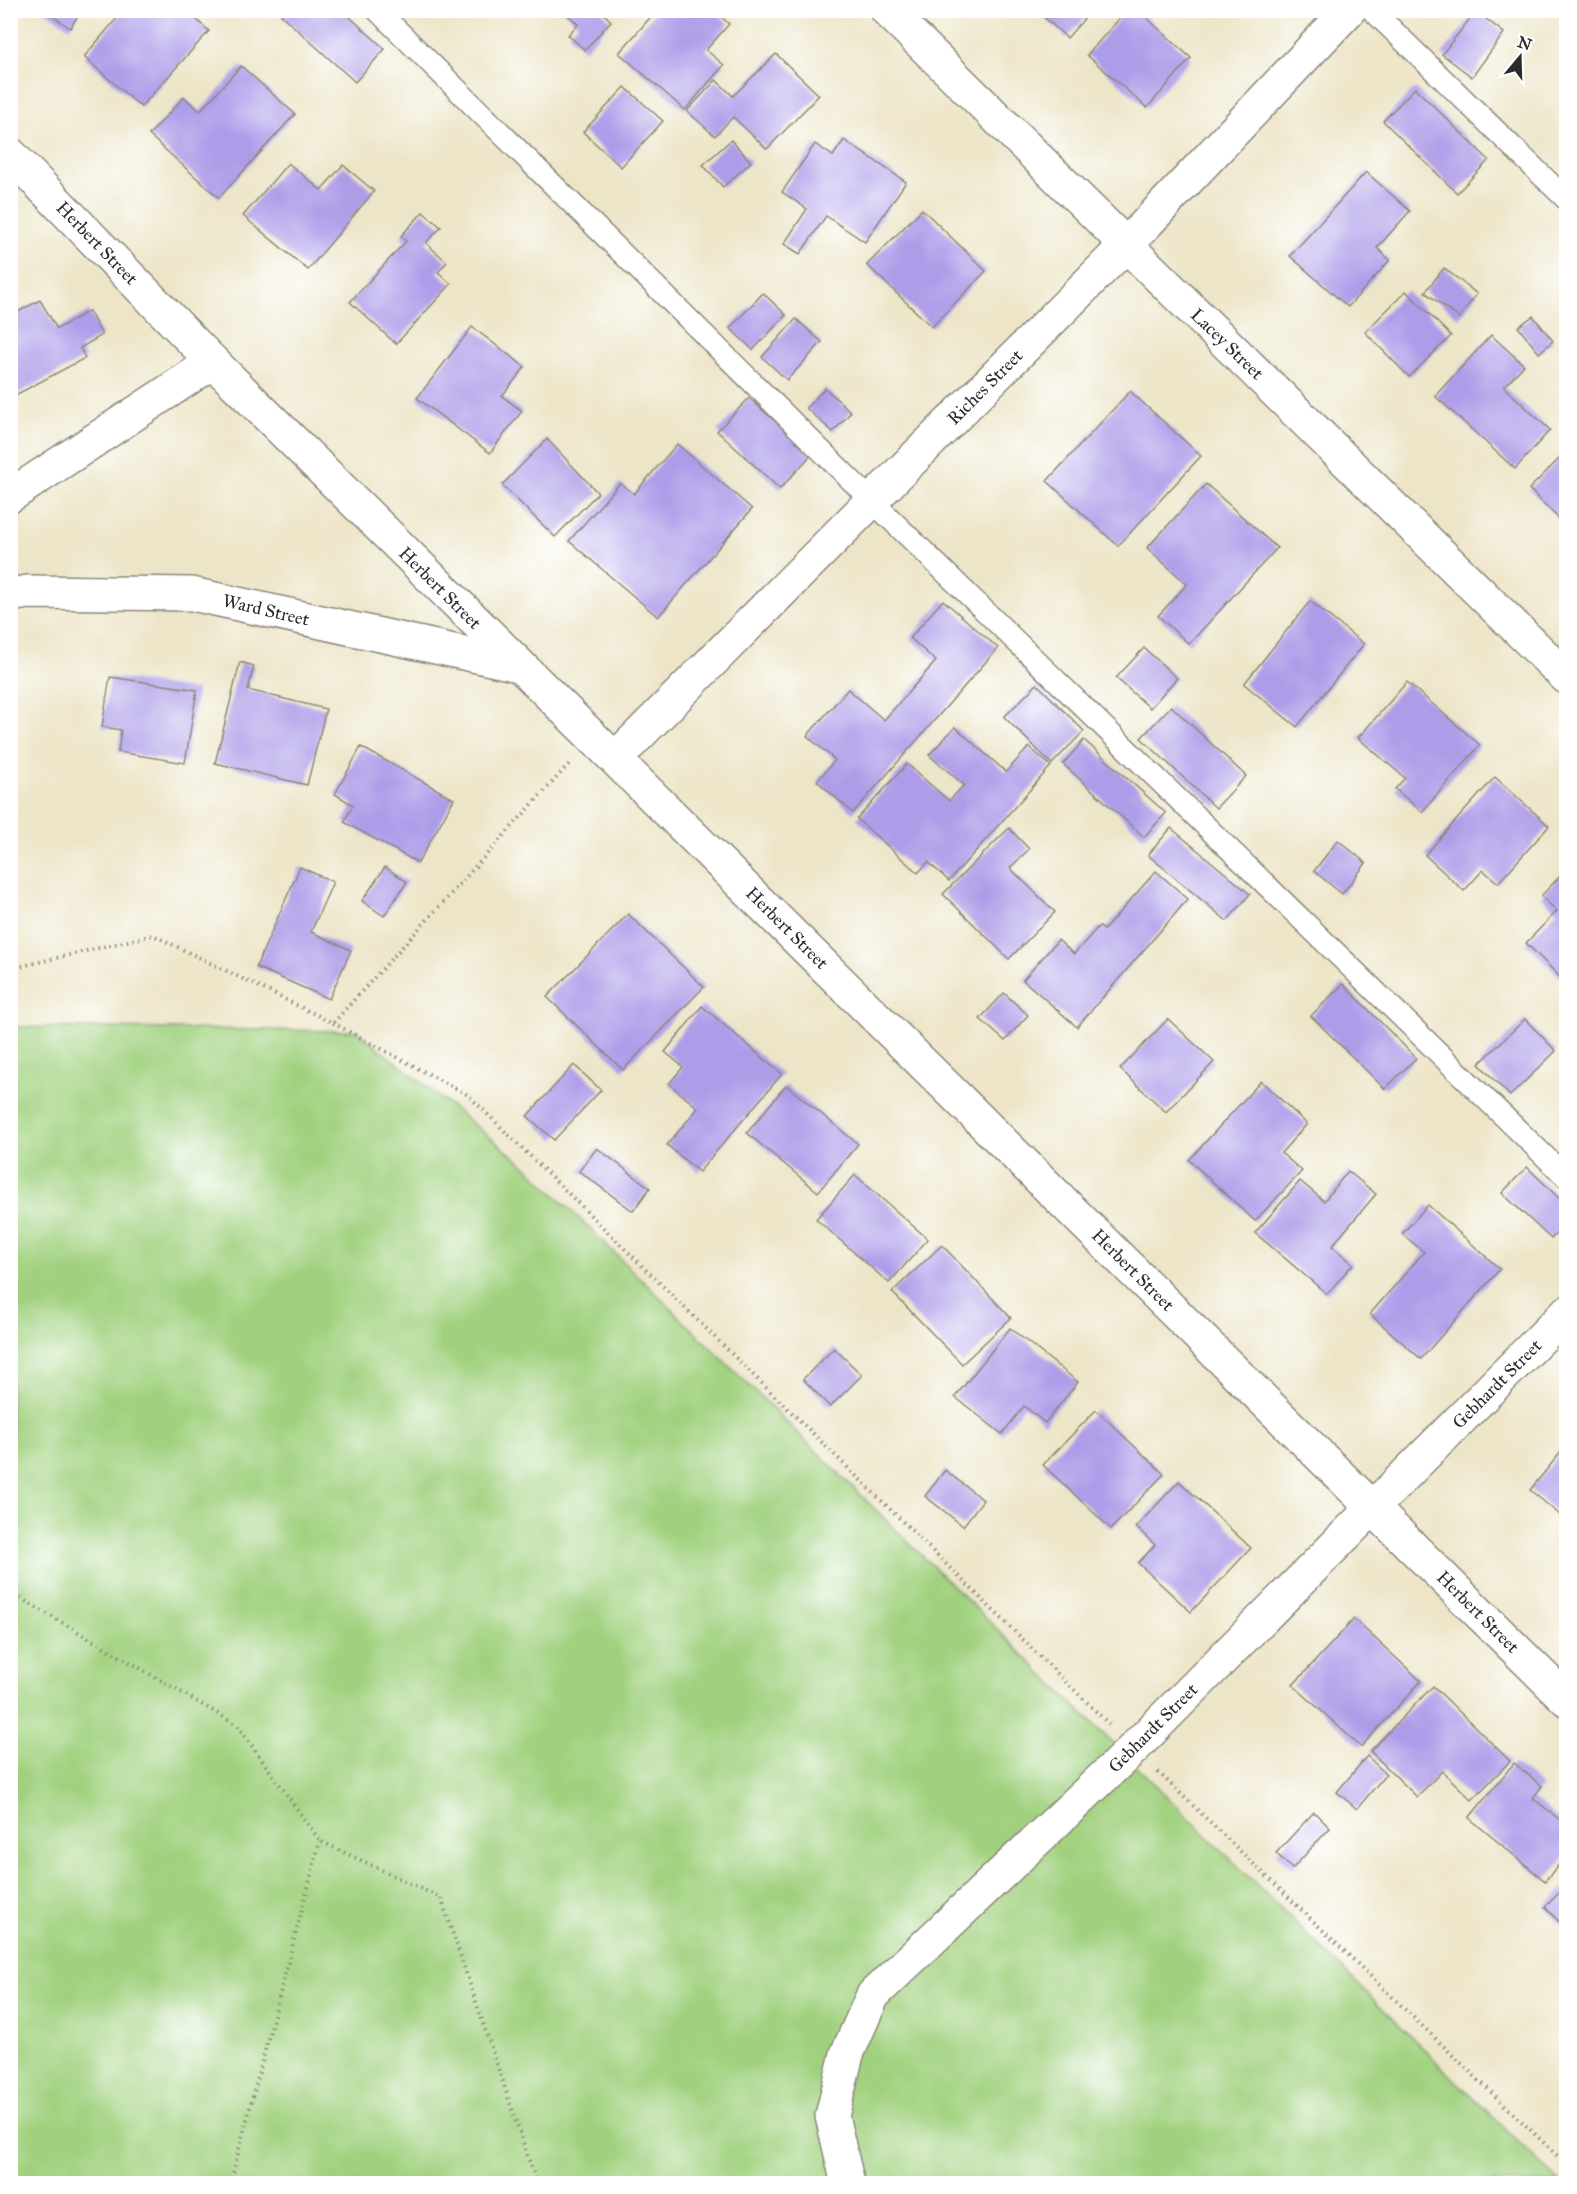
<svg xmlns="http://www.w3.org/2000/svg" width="1577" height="2194" viewBox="0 0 1577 2194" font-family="'IM FELL Great Primer',serif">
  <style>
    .green { fill: #a1d17f; stroke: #667e55; stroke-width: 1.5 }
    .building { fill: #ad9de9 }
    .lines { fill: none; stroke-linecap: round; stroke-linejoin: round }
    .lane-casing { stroke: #8c887a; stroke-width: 24 }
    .street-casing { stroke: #8c887a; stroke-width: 36 }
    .path { stroke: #8c887a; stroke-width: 4; stroke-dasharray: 1.5 4.5; stroke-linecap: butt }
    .lane { stroke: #fff; stroke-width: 21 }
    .street { stroke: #fff; stroke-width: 33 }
    .labels { text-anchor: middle; stroke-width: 5; stroke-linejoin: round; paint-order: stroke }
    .street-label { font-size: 18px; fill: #2b2b2b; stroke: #fff }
  </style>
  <rect width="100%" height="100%" fill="#fff"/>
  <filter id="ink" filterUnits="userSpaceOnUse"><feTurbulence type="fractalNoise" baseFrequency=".0167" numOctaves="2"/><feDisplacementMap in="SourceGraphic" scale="12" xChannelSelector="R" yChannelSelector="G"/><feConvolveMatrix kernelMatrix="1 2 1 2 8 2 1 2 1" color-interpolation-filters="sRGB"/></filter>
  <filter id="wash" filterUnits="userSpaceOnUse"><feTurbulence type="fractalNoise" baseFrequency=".008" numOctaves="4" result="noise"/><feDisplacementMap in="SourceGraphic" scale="24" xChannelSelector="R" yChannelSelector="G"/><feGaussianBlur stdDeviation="1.35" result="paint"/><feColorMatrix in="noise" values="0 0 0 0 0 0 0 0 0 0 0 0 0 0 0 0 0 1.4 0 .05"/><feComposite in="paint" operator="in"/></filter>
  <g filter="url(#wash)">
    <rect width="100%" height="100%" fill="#ede5c8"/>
    <path class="green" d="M11 1027 357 1031 527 1167 1560 2183 11 2184Z"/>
    <g id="blocks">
      <g class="building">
        <path d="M44 10H82L70 28Z"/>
        <path d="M124 10H186L209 31 141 107 84 57Z"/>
        <path d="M285 10H342L385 49 355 82 281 15Z"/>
        <path d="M562 10H600L611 21 585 50 568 35 578 24Z"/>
        <path d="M657 10H714L729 24 706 50 724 65 685 110 619 53Z"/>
        <path d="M1036 10H1092L1067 38Z"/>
        <path d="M1127 10H1138L1191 58 1147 108 1087 55Z"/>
        <path d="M1476 11 1504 33 1472 77 1442 54Z"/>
        <path d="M776 54 819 95 767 149 733 117 715 136 687 111 716 80 733 96Z"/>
        <path d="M241 66 295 114 219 198 149 135 184 97 200 111Z"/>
        <path d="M625 87 663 121 621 167 583 132Z"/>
        <path d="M1415 88 1489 160 1457 193 1383 121Z"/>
        <path d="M731 140 751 162 723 187 703 165Z"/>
        <path d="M844 140 906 182 865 242 826 216 800 254 784 244 807 209 782 192 815 144 833 156Z"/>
        <path d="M288 163 321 190 343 165 374 191 308 270 243 216Z"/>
        <path d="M1366 172 1410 211 1377 248 1390 260 1348 307 1290 256Z"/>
        <path d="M922 209 986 271 932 327 867 265Z"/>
        <path d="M423 212 441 227 426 243 447 262 438 272 451 284 396 344 350 302 406 241 401 236Z"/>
        <path d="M1444 268 1477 294 1459 318 1425 292Z"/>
        <path d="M1406 291 1451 336 1409 377 1365 332Z"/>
        <path d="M763 293 786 315 753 350 730 328Z"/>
        <path d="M40 300 57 329 89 311 102 335 80 348 85 358 10 398V316Z"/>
        <path d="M1533 316 1553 341 1539 353 1518 327Z"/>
        <path d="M796 319 822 342 787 380 762 357Z"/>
        <path d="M472 327 525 367 502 396 522 411 490 453 417 398Z"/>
        <path d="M1491 335 1524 365 1504 387 1550 430 1515 469 1435 396Z"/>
        <path d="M825 388 851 412 833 432 806 408Z"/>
        <path d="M1130 391 1201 456 1118 546 1047 481Z"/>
        <path d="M749 398 812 454 780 489 717 431Z"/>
        <path d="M547 439 598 493 555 537 502 485Z"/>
        <path d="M677 444 752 509 658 617 569 541 620 483 634 494Z"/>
        <path d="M1566 452V526L1529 489Z"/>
        <path d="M1206 484 1277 548 1189 644 1158 616 1187 584 1147 548Z"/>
        <path d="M943 600 998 648 853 813 817 781 835 760 807 736 848 689 884 720 936 661 910 638Z"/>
        <path d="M1310 601 1364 644 1297 727 1244 684Z"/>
        <path d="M1144 648 1177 678 1150 708 1116 678Z"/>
        <path d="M240 662 254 666 248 690 326 709 307 785 215 763Z"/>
        <path d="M110 677 197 690 185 763 118 752 121 730 102 727Z"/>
        <path d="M1407 682 1480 745 1422 812 1395 789 1405 778 1358 738Z"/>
        <path d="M1037 684 1084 731 1052 764 1004 717Z"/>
        <path d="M1171 706 1246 776 1216 808 1141 738Z"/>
        <path d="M955 727 1006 772 1029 747 1051 766 949 881 928 862 918 873 857 819 907 764 949 801 964 785 929 755Z"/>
        <path d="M1084 740 1166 813 1144 837 1063 764Z"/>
        <path d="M361 747 454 799 418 863 344 822 353 805 335 794Z"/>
        <path d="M1495 777 1549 826 1498 883 1483 870 1464 891 1425 855Z"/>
        <path d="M1009 828 1029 849 1010 868 1055 912 1009 959 943 894Z"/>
        <path d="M1171 828 1250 894 1227 921 1148 855Z"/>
        <path d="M1338 840 1366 863 1342 894 1314 871Z"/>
        <path d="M300 867 333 882 311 932 351 950 329 999 256 967Z"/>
        <path d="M385 867 407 882 384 916 362 901Z"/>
        <path d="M1566 870V983L1526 943 1557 911 1541 896Z"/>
        <path d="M1156 871 1188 899 1077 1027 1023 980 1058 940 1074 954 1099 926 1104 930Z"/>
        <path d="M628 914 704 987 623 1070 547 997Z"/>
        <path d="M1343 984 1416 1058 1385 1089 1311 1016Z"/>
        <path d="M1004 993 1028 1015 1005 1041 980 1019Z"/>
        <path d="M702 1006 782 1074 699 1172 667 1145 698 1108 669 1084 683 1067 665 1052Z"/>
        <path d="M1168 1019 1214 1062 1166 1112 1120 1069Z"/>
        <path d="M1525 1019 1556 1051 1510 1096 1479 1064Z"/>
        <path d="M574 1065 601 1090 554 1140 527 1116Z"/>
        <path d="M1261 1081 1307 1124 1281 1153 1302 1171 1255 1221 1189 1160Z"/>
        <path d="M786 1085 858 1144 818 1192 747 1133Z"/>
        <path d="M597 1148 650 1188 633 1211 579 1171Z"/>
        <path d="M1527 1167 1566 1205V1223L1551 1239 1502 1193Z"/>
        <path d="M1348 1171 1376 1194 1332 1246 1353 1264 1327 1294 1255 1233 1300 1181 1324 1201Z"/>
        <path d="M855 1175 928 1239 889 1283 816 1219Z"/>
        <path d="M1428 1205 1500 1269 1421 1359 1370 1314 1424 1252 1402 1234Z"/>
        <path d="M942 1245 1011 1318 962 1364 892 1292Z"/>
        <path d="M1010 1328 1078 1382 1045 1423 1024 1406 1002 1434 955 1397Z"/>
        <path d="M834 1348 862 1375 830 1407 803 1379Z"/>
        <path d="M1096 1410 1164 1474 1111 1529 1043 1465Z"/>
        <path d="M1566 1446V1520L1530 1490Z"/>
        <path d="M945 1470 983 1500 963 1526 925 1496Z"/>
        <path d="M1179 1481 1251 1548 1191 1612 1138 1563 1155 1545 1136 1527Z"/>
        <path d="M1354 1619 1421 1681 1361 1747 1293 1685Z"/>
        <path d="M1433 1686 1510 1761 1472 1800 1442 1771 1417 1797 1370 1751Z"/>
        <path d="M1367 1756 1386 1774 1357 1809 1337 1792Z"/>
        <path d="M1514 1763 1542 1786 1533 1798 1566 1825V1856L1545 1881 1469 1818Z"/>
        <path d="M1314 1812 1330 1828 1292 1869 1276 1853Z"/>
        <path d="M1566 1886V1929L1545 1907Z"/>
      </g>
    </g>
  </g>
  <g filter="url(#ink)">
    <use href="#blocks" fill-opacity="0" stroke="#8c887a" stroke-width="1.5"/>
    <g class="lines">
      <g class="lane-casing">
        <g id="lane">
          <path d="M377 10 872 501 1566 1177"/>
          <path d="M1372 10 1566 199"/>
        </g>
      </g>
      <g class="street-casing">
        <g id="street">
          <path d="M887 10 1566 677"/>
          <path d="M10 154 213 362 1566 1699"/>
          <path d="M10 496 213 362"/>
          <path d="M10 595 28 592 192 594 518 665"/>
          <path d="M616 758 1126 245 1349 10"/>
          <path d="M848 2184 832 2116 847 2054 873 1995 1134 1748 1566 1313"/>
        </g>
      </g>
      <g class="path">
        <path d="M10 969 153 935 333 1023 570 763"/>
        <path d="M333 1023 468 1095 1110 1725"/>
        <path d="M10 1592 237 1725 320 1841 441 1898 537 2184"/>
        <path d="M1158 1772 1566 2164"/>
        <path d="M230 2184 320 1841"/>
      </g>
      <use href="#lane" class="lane"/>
      <use href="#street" class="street"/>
    </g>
  </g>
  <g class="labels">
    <g class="street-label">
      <text transform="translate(97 243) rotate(46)" y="6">Herbert Street</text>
      <text transform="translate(1227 344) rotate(44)" y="6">Lacey Street</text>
      <text transform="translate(985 387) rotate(-45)" y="6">Riches Street</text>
      <text transform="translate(440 588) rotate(45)" y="6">Herbert Street</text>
      <text transform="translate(266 610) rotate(13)" y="6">Ward Street</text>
      <text transform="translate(787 928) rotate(45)" y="6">Herbert Street</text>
      <text transform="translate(1133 1270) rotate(45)" y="6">Herbert Street</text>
      <text transform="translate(1497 1384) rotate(-45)" y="6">Gebhardt Street</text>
      <text transform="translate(1478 1612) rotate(45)" y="6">Herbert Street</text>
      <text transform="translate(1153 1728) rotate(-45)" y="6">Gebhardt Street</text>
    </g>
  </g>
  <rect width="1577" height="2194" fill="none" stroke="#fff" stroke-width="36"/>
  <g transform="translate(1520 57) rotate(19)" stroke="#ffffff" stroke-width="4.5" paint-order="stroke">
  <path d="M0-4.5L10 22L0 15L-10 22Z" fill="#2b2b2b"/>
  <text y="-9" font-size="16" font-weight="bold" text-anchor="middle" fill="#2b2b2b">N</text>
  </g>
</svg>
